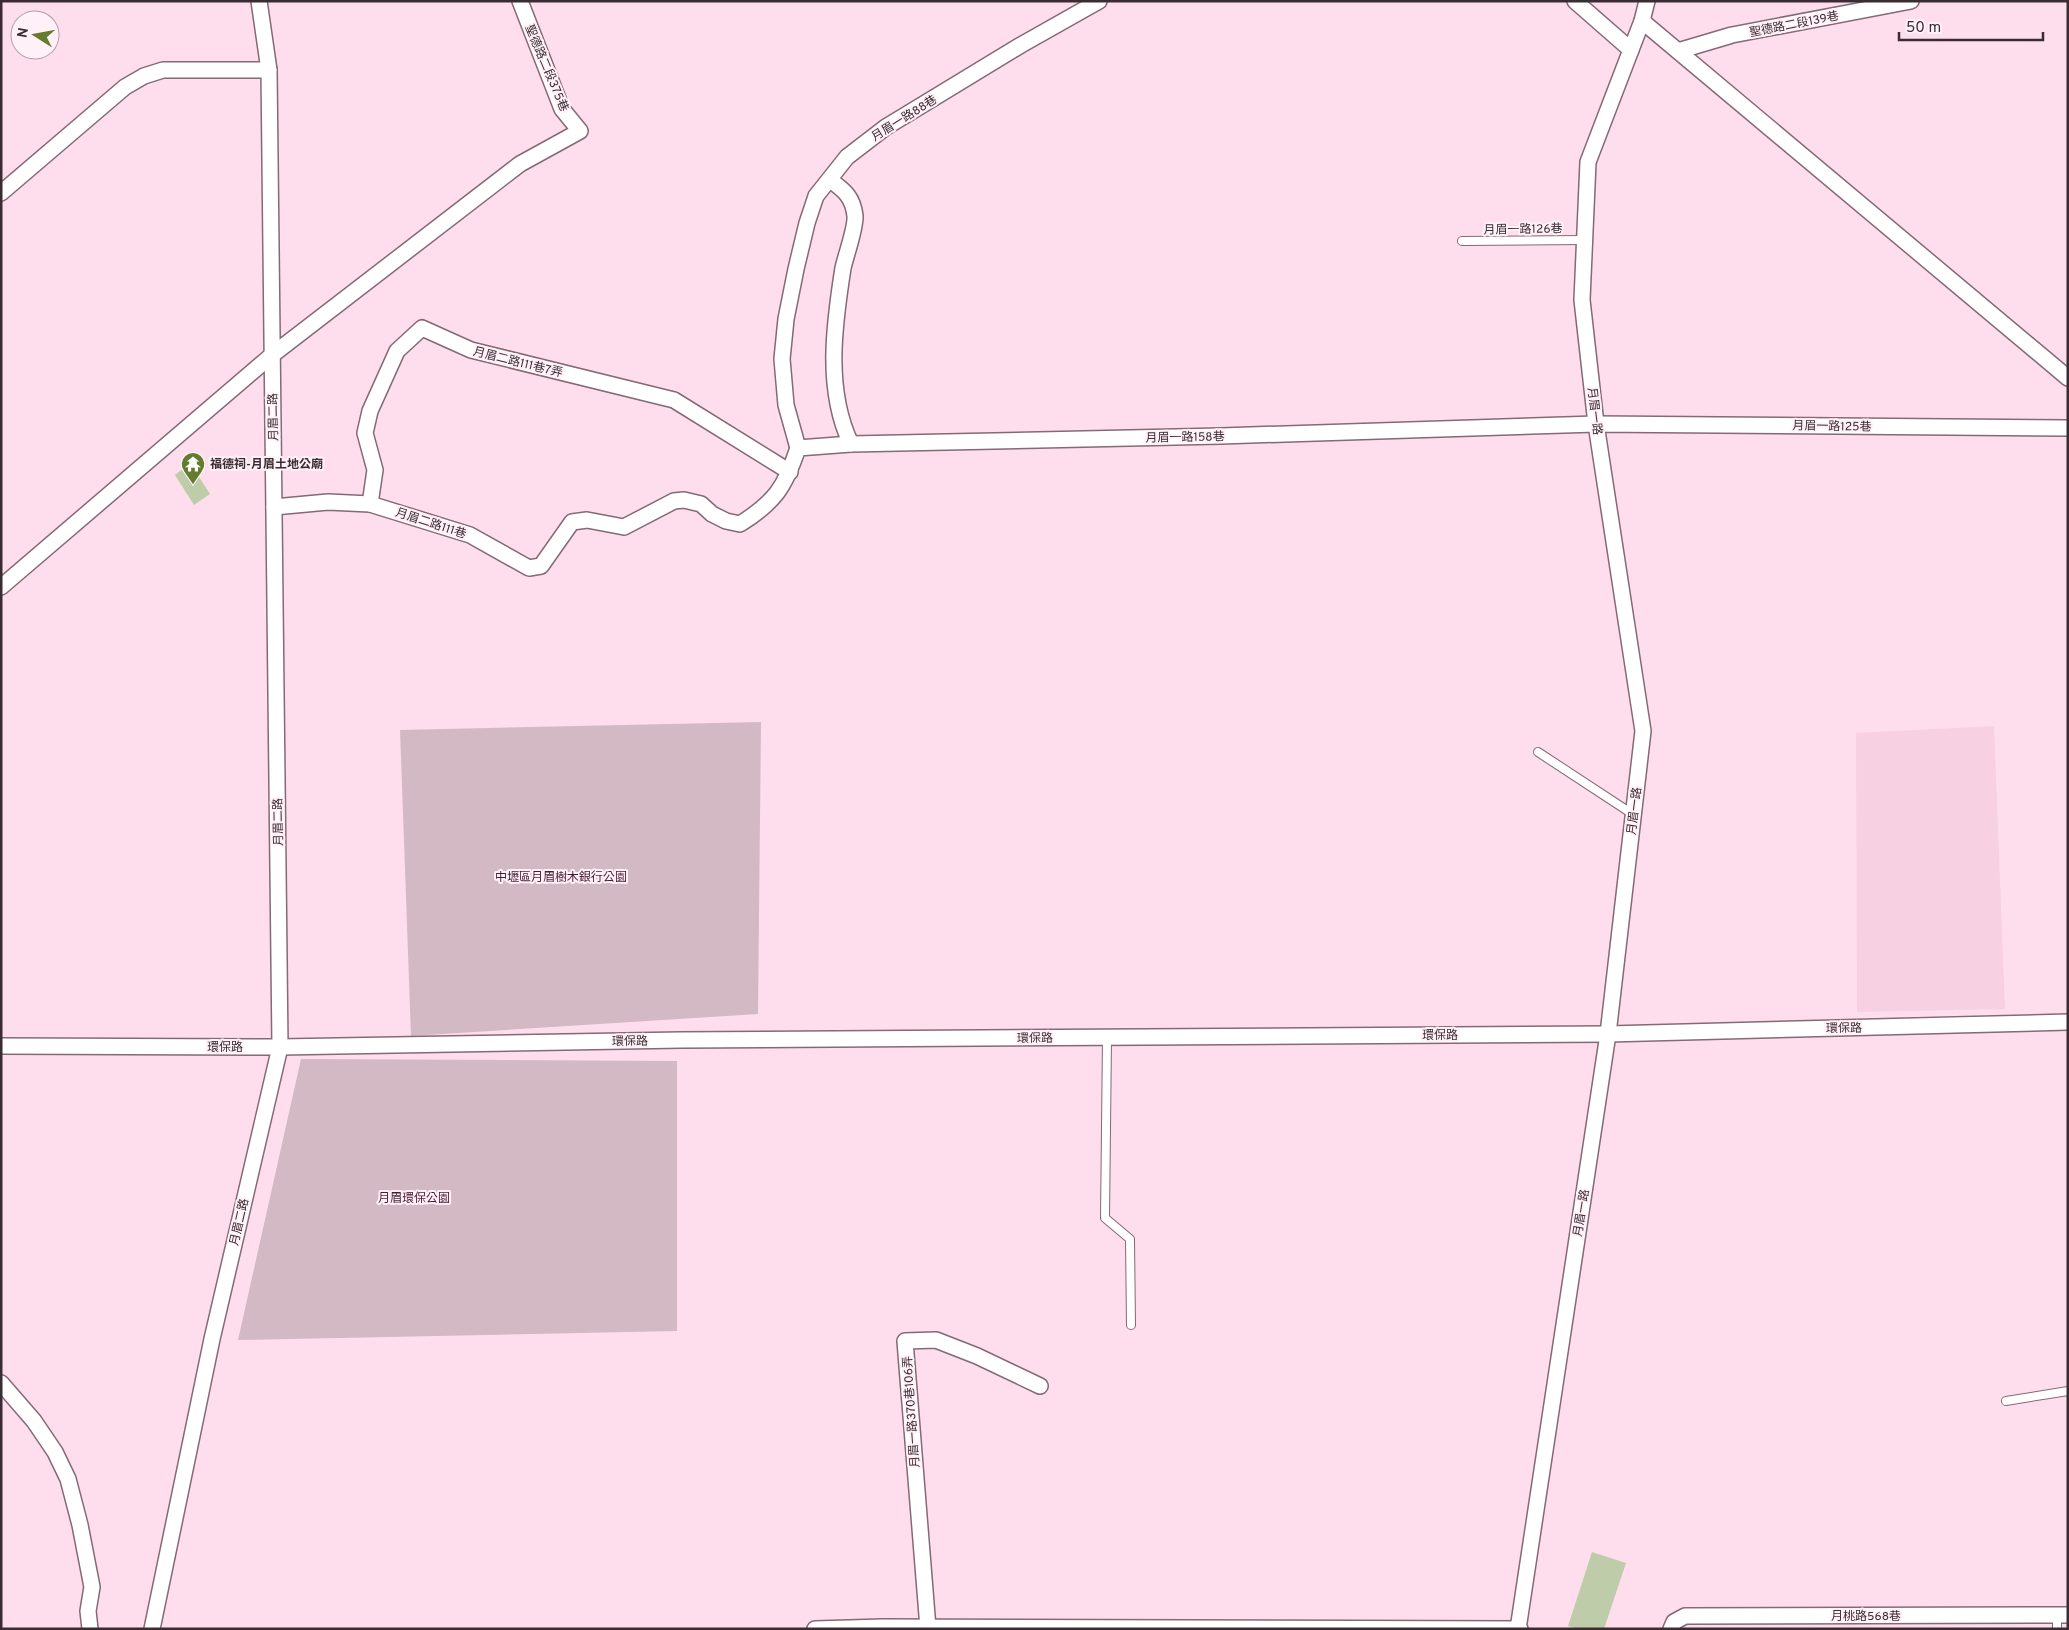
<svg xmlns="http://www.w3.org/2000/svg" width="2069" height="1630" viewBox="0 0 2069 1630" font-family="Overpass,'Noto Sans TC',sans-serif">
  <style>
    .built { fill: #f7d0e1 }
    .green { fill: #d3b9c4 }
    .building { fill: #bfccaa }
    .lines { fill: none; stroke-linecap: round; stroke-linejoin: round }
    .service-casing { stroke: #856975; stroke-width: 10 }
    .minor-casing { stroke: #856975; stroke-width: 18 }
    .service { stroke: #fff; stroke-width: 8 }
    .minor { stroke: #fff; stroke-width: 15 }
    .labels { text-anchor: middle; stroke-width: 4; stroke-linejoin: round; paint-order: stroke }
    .street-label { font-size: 12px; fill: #392c32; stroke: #fff1f7 }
    .poi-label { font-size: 12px; font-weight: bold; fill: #392c32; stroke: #fff1f7; text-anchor: start }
    .park-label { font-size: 12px; fill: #491b34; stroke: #fff1f7 }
  </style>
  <rect width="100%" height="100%" fill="#fedeec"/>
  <path class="built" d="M1994 726 2005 1009 1857 1012 1856 733Z"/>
  <g class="green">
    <path d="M761 722 758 1014 411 1036 400 730Z"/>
    <path d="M301 1059 677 1061V1331L238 1340Z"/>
  </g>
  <g class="building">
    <path d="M190 463 210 494 194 505 175 475Z"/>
    <path d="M1592 1552 1626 1563 1604 1629H1578L1568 1626Z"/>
  </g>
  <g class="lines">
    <g class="service-casing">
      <g id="service">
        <path d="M1462 241 1585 240"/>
        <path d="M1538 752 1634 815"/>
        <path d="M1107 1038 1105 1218 1130 1239 1131 1325"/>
        <path d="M2006 1401 2068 1391"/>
        <path d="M2057 1629V1615"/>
      </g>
    </g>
    <g class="minor-casing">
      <g id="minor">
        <path d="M1575 1 1631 50"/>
        <path d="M1642 21 2068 378"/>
        <path d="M1678 51 1732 35 1911 1"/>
        <path d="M830 180C844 190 853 197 855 216 856 227 846 255 843 268 834 325 825 390 851 444"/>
        <path d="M1 193 125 87 144 76 163 70H269"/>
        <path d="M798 448 786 405 782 359 786 319 796 269 807 223 816 196 847 157 886 127 1021 45 1099 1"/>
        <path d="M370 504 375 470 365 433 370 411 397 351 422 328 471 350 674 400 790 472"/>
        <path d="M274 507 328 502 370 504 470 535 529 568 541 566 572 522 587 520 624 527 674 501 684 500 701 504 712 514 726 521 740 524C775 502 785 487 798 448L851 444 1221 436 1596 424 2068 428"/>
        <path d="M1 587 272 355 520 164 580 131 562 109 520 1"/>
        <path d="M1 1046 280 1047 681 1040 1608 1034 2068 1022"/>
        <path d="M1 1383 34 1421 55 1452 68 1479 80 1525 92 1587 88 1611 90 1629"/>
        <path d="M928 1628 905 1341 936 1340 977 1356 1040 1386"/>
        <path d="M152 1629 212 1339 280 1047 269 70 259 1"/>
        <path d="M815 1629 883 1627 1520 1629"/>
        <path d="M1518 1629 1608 1034 1643 731 1596 424 1582 300 1588 162 1642 21 1647 1"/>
        <path d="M1671 1629 1674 1622 1685 1616 2068 1615"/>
      </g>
    </g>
    <use href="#service" class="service"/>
    <use href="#minor" class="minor"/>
  </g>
  <defs>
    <g id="temple-pin" transform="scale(1.25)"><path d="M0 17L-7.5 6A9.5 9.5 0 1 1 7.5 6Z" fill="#637c2e" stroke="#fff1f7"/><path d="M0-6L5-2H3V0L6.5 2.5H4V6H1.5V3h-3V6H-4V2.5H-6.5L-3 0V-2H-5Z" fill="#fff"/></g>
  </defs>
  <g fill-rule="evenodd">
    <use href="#temple-pin" x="193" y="464"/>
  </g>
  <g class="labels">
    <g class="street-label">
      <text transform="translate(1794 24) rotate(-11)" y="4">聖德路二段139巷</text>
      <text transform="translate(547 68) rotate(67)" y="4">聖德路二段375巷</text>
      <text transform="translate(904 118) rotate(-32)" y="4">月眉一路88巷</text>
      <text transform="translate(1523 229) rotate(-1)" y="4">月眉一路126巷</text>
      <text transform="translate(518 362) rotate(14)" y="4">月眉二路111巷7弄</text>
      <text transform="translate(1595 411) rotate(83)" y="4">月眉一路</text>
      <text transform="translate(273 417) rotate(-91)" y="4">月眉二路</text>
      <text transform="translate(1832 426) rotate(1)" y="4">月眉一路125巷</text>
      <text transform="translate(1185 437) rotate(-1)" y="4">月眉一路158巷</text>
      <text transform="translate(431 523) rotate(18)" y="4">月眉二路111巷</text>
      <text transform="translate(1634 811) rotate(-83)" y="4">月眉一路</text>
      <text transform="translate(278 822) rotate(-91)" y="4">月眉二路</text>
      <text transform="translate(1844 1028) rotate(-1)" y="4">環保路</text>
      <text x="1440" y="1039">環保路</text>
      <text transform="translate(1035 1038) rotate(-1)" y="4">環保路</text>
      <text transform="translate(630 1041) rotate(-1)" y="4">環保路</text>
      <text x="225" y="1051">環保路</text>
      <text transform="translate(1581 1213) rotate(-81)" y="4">月眉一路</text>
      <text transform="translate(239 1222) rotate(-77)" y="4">月眉二路</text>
      <text transform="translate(911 1412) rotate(-94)" y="4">月眉一路370巷106弄</text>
      <text x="1866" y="1620">月桃路568巷</text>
    </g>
    <g class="poi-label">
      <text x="210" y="468">福德祠-月眉土地公廟</text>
    </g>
    <g class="park-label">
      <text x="561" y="881">中壢區月眉樹木銀行公園</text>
      <text x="414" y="1202">月眉環保公園</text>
    </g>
  </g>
  <rect width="2069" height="1630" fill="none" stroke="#392c32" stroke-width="5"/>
  <g transform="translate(35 35) rotate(281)"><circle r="24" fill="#fff1f7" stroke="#b0a2a8"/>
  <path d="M0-4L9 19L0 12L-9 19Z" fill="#637c2e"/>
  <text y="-8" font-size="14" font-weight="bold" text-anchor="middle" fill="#392c32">N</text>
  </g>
  <path d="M1899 32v8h144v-8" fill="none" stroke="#392c32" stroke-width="2.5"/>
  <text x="1906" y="32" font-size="15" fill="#392c32" stroke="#fff1f7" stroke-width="4" paint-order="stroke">50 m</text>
</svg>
